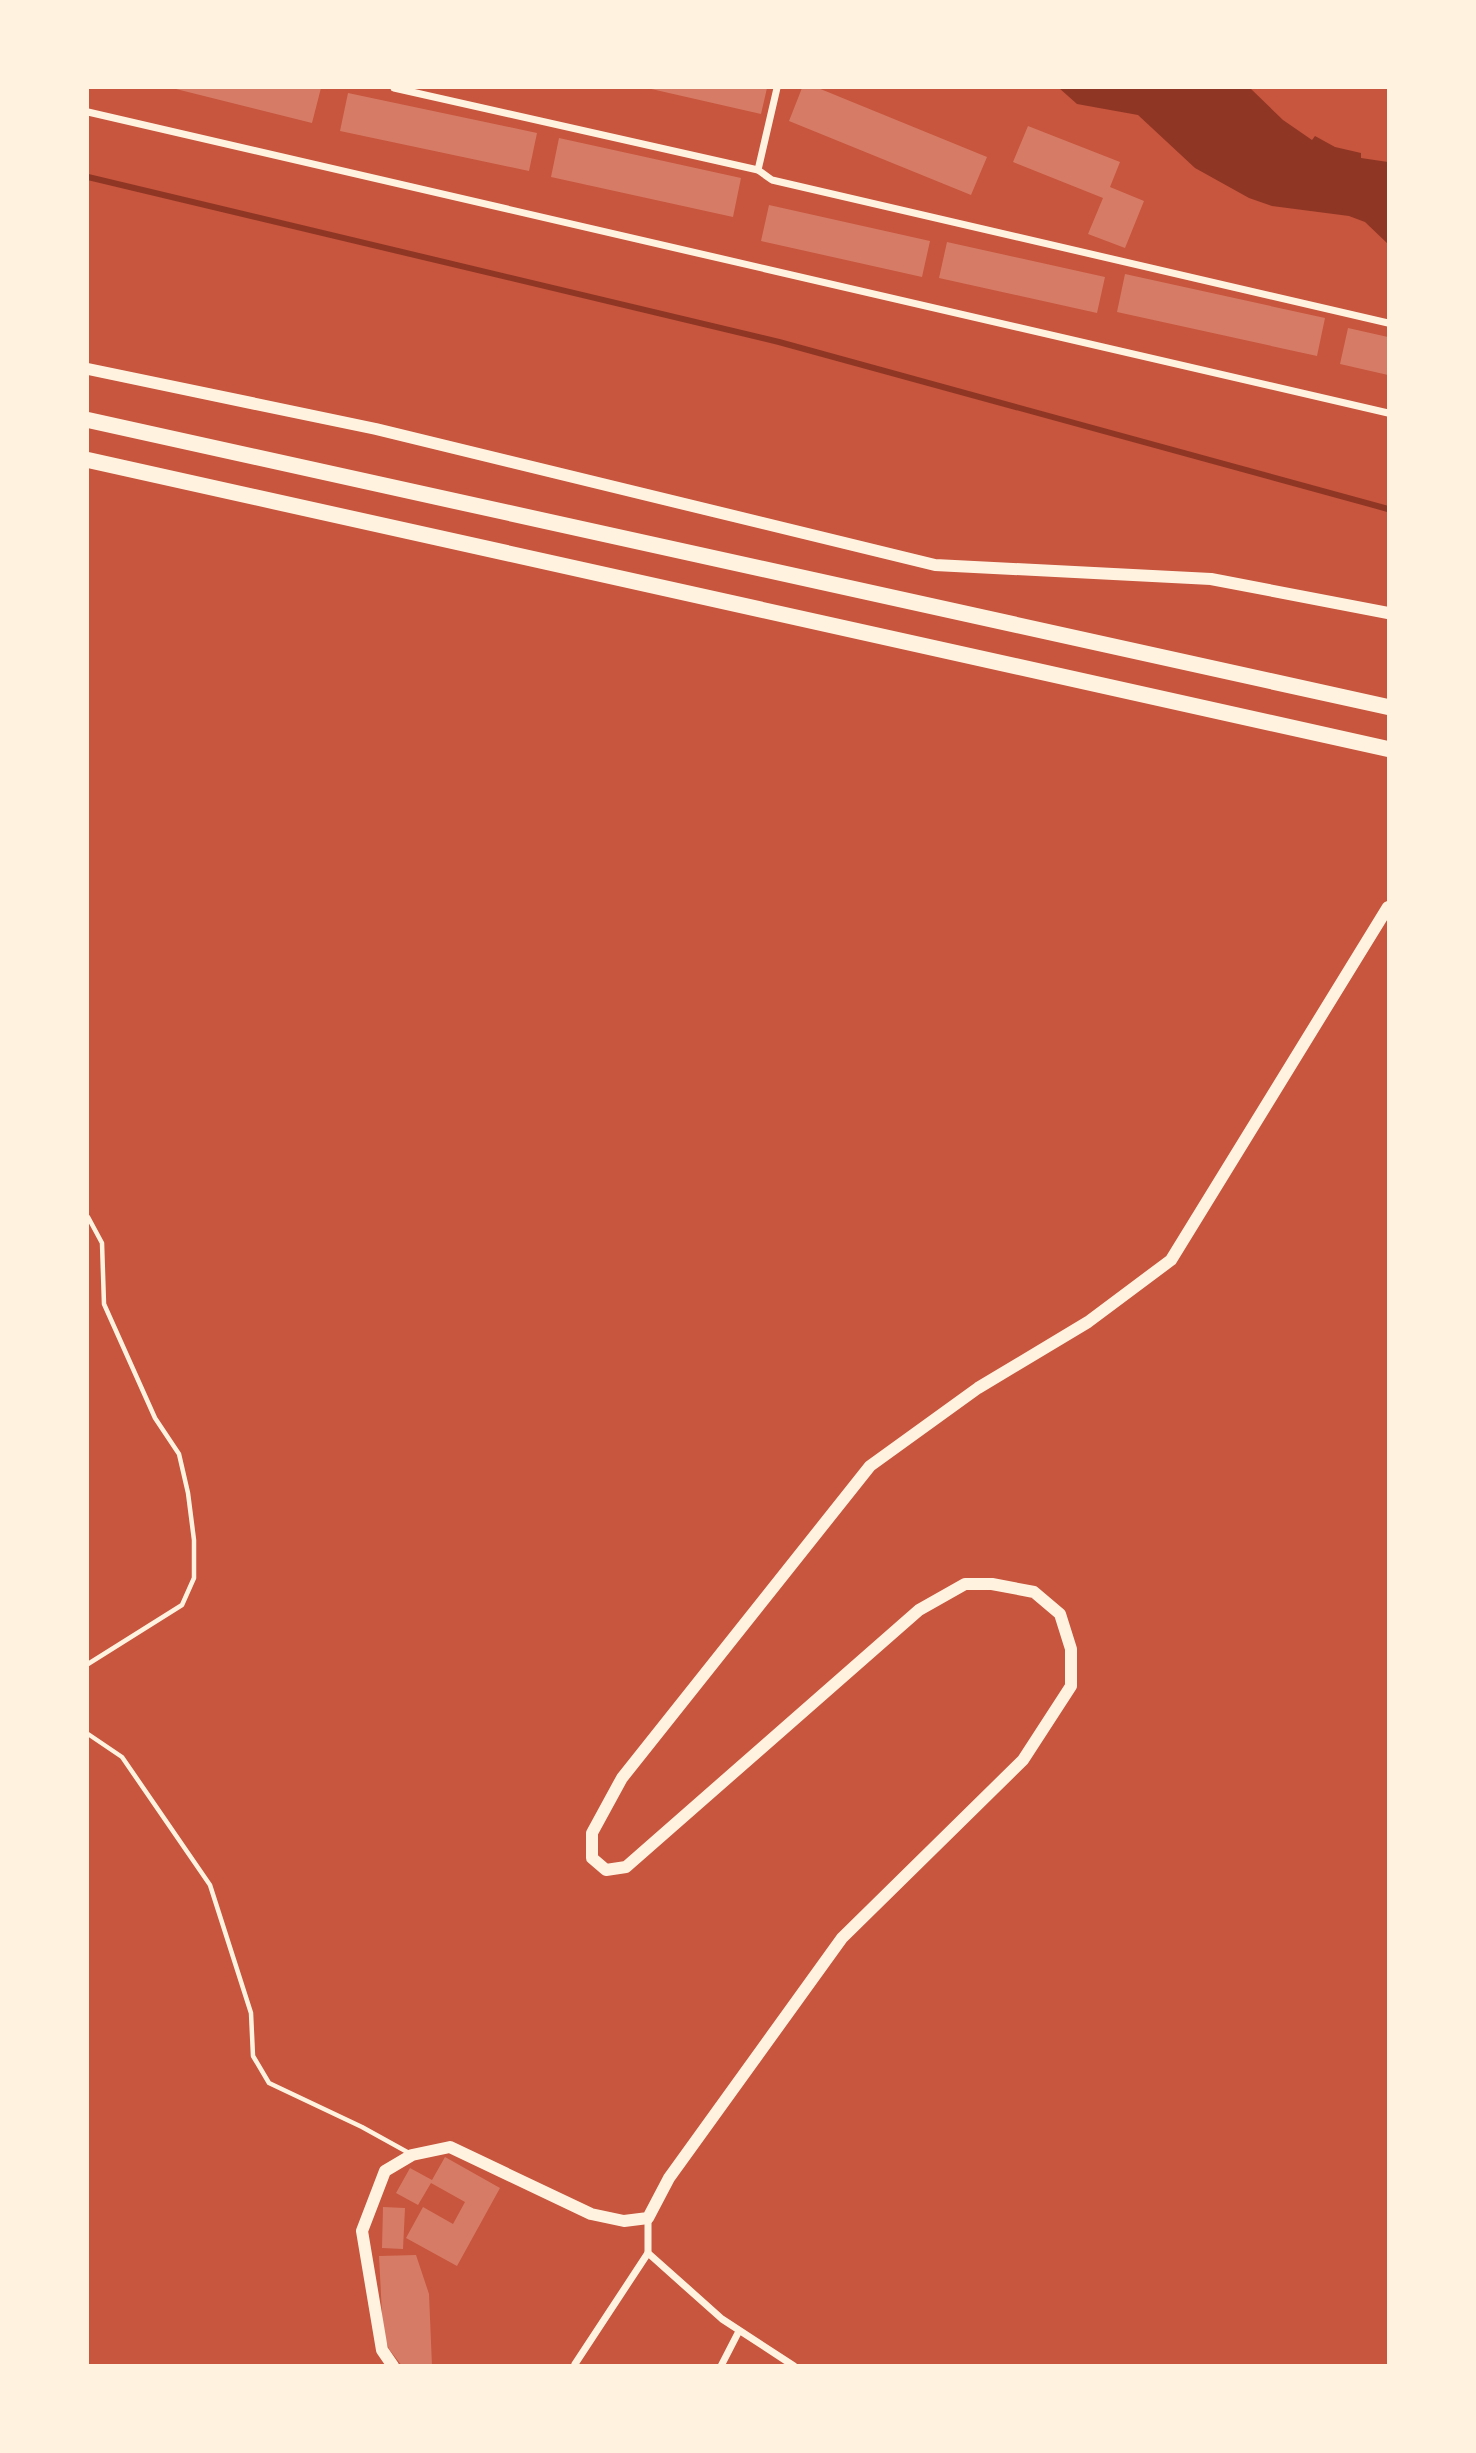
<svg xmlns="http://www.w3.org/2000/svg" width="1476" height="2453" viewBox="0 0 1476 2453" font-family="'Nunito Sans',sans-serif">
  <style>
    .water { fill: #8f3625 }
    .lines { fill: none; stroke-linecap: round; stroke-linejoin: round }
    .stream { stroke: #8f3625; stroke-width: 6 }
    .building { fill: #d67c66 }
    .service { stroke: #fff3e0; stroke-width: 4.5 }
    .minor { stroke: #fff3e0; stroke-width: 7 }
    .tertiary { stroke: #fff3e0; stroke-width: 12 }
    .trunk { stroke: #fff3e0; stroke-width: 16 }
  </style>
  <rect width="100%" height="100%" fill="#c8553d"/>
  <path class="water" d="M1059 88H1250L1283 120 1312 140 1315 136 1335 147 1361 153V158L1388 162V244L1365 222 1349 216 1272 206 1249 198 1195 168 1138 115 1077 104Z"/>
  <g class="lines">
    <path class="stream" d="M88 177 779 342 1388 509"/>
  </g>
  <g class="building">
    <path d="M172 88H321L312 123Z"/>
    <path d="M647 88H767L761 114Z"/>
    <path d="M802 88H818L987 157 971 195 789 121Z"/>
    <path d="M348 93 537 133 529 171 340 131Z"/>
    <path d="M1028 126 1120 162 1110 187 1144 201 1125 248 1088 234 1103 198 1013 162Z"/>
    <path d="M559 138 741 178 733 217 551 177Z"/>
    <path d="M769 205 930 241 922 277 761 241Z"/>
    <path d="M947 242 1105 277 1097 313 939 278Z"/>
    <path d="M1125 274 1325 318 1317 356 1117 312Z"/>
    <path d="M1348 328 1388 337V375L1340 364Z"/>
    <path d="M445 2157 500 2188 457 2266 406 2238 423 2207 453 2224 465 2202 431 2183 418 2205 396 2193 410 2168 432 2180Z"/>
    <path d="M383 2207 405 2208 403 2249 382 2248Z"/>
    <path d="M416 2255 429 2294 432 2366H402L389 2349 383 2333 379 2256Z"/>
  </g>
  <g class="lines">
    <g class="service">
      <path d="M88 1217 102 1243 104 1304 155 1418 179 1454 188 1493 194 1540V1578L182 1605 88 1664"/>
      <path d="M88 1734 122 1757 210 1885 251 2013 253 2056 269 2083 362 2127 409 2153"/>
    </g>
    <g class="minor">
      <path d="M394 88 758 170 777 88"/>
      <path d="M88 112 1388 413"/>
      <path d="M758 170 772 180 1388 323"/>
      <path d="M648 2218V2253L722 2319 794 2366"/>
      <path d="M575 2364 648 2253"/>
      <path d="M721 2366 739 2331"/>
    </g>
    <g class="tertiary">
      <path d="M88 369 376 429 935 565 1211 579 1388 613"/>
      <path d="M393 2366 382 2350 362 2231 385 2171 412 2155 450 2147 591 2214 624 2221 648 2218 669 2178 842 1938 1023 1760 1071 1686V1649L1060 1614 1034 1592 992 1584H965L919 1610 626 1867 606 1870 592 1858V1833L622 1778 870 1466 978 1388 1088 1322 1171 1260 1388 907"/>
    </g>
    <g class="trunk">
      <path d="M88 420 1388 707"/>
      <path d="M88 460 1388 749"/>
    </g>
  </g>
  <rect width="1476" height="2453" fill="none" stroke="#fff3e0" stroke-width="178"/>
</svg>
